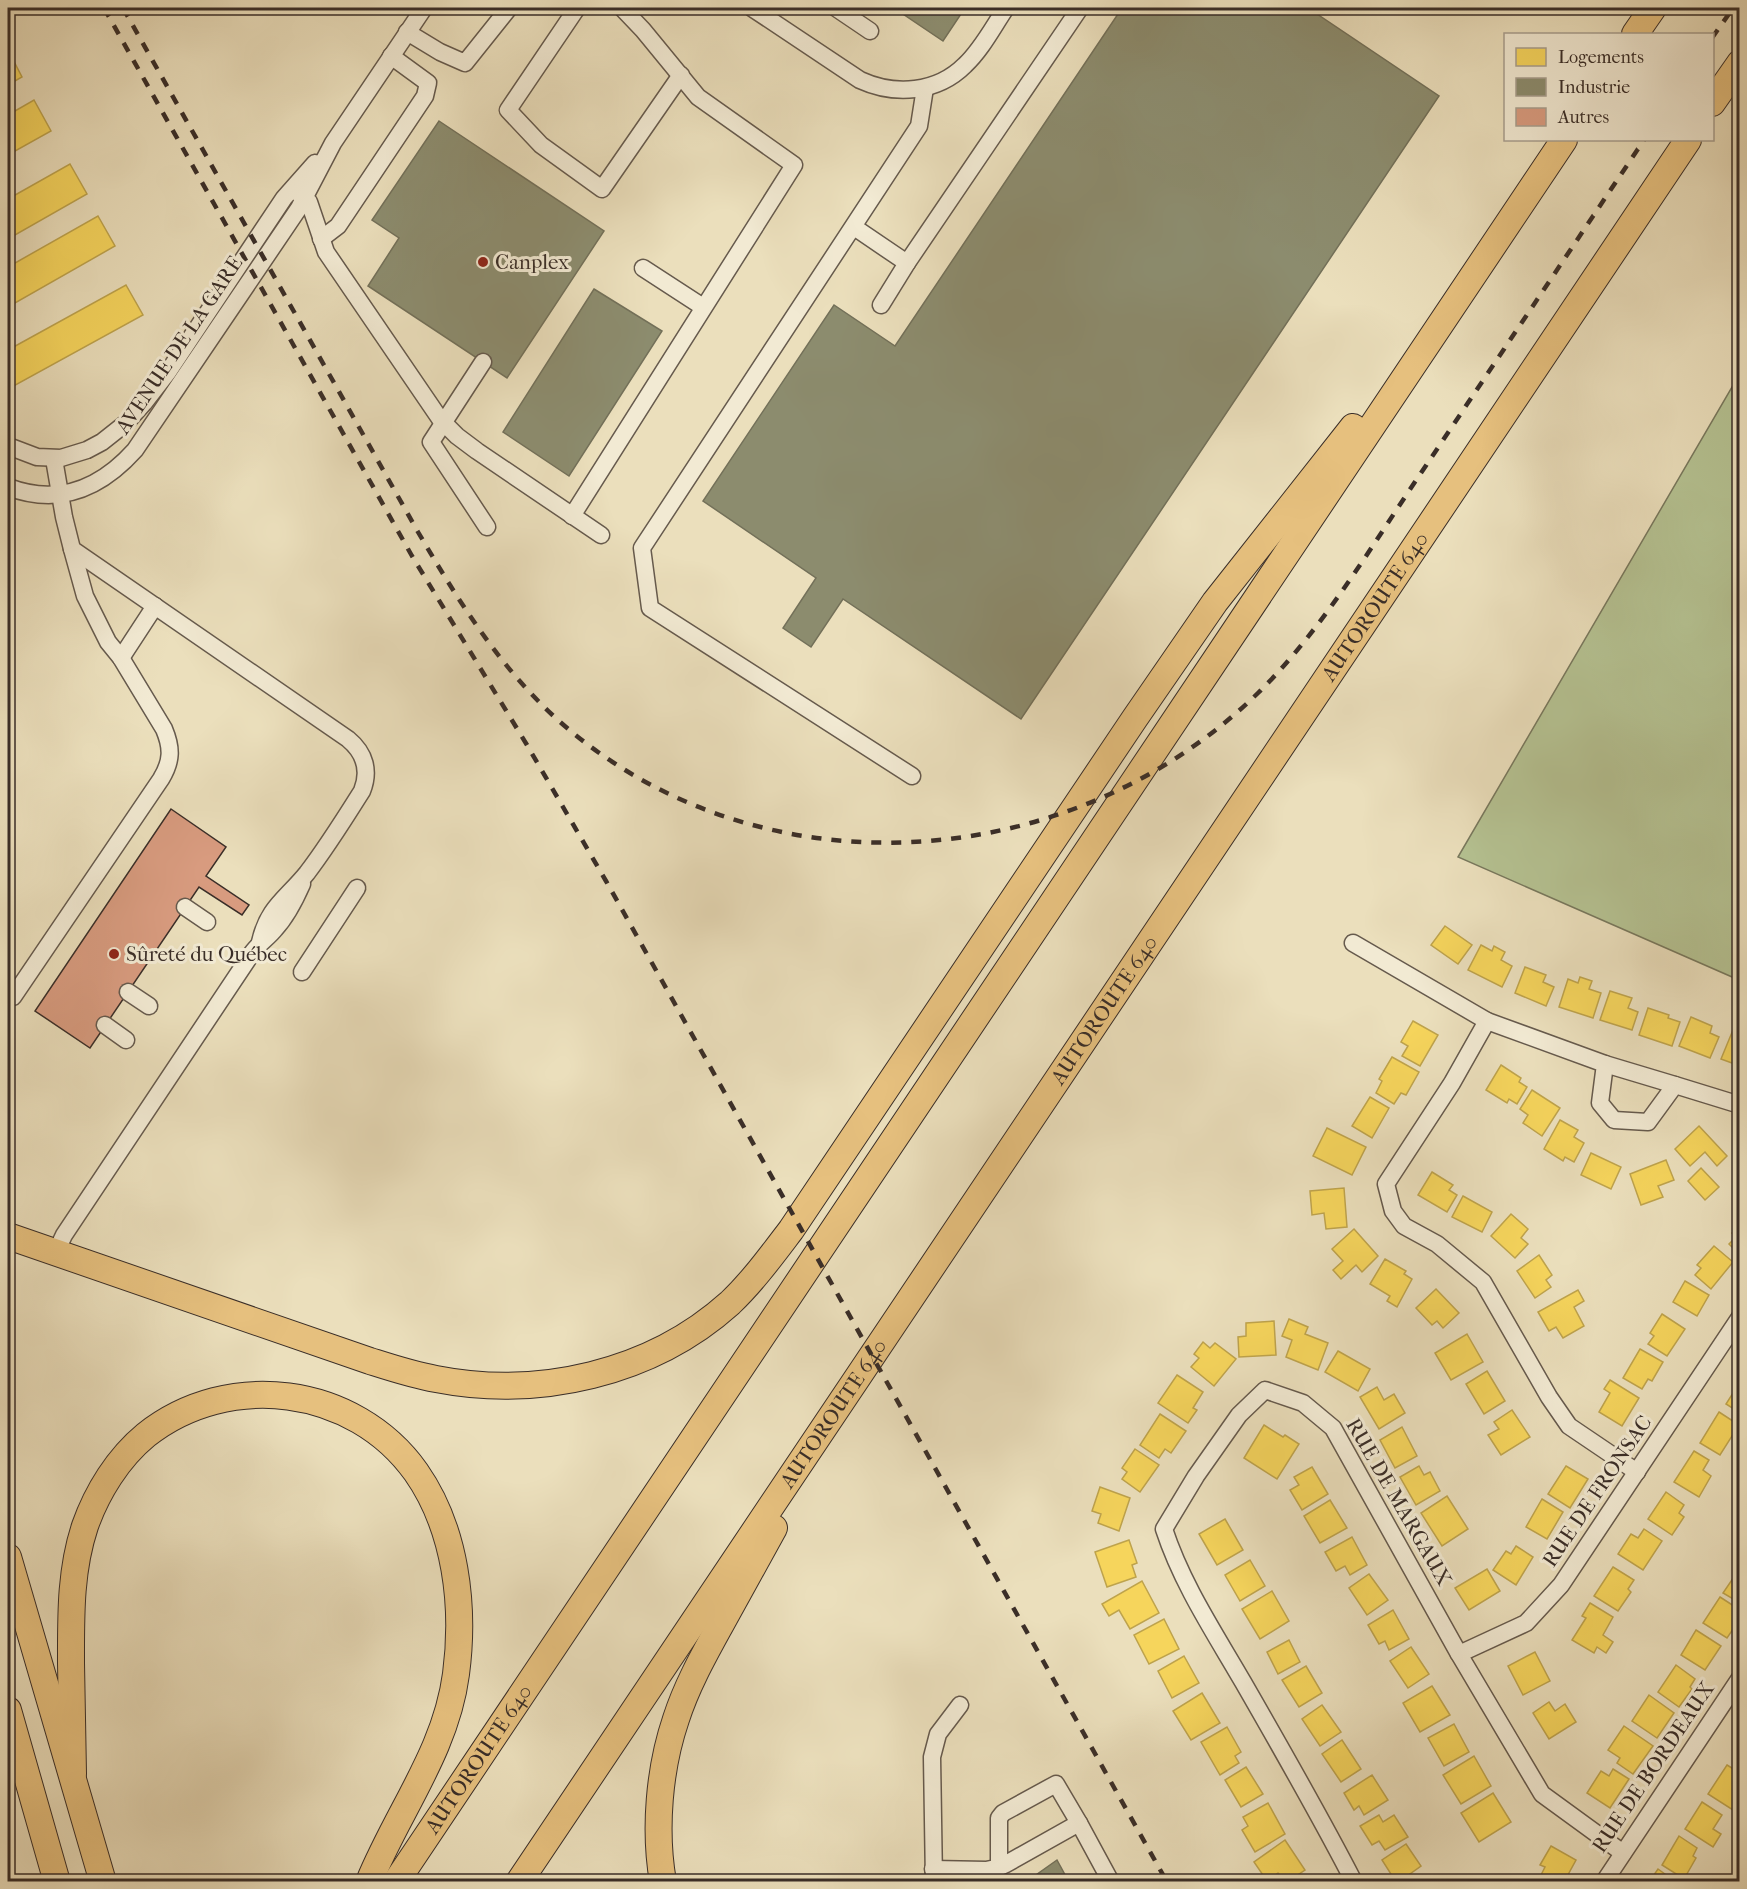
<svg xmlns="http://www.w3.org/2000/svg" width="1747" height="1889" viewBox="0 0 1747 1889" font-family="'IM FELL French Canon',serif">
  <style>
    .green { fill: #b5c292; stroke: #78785d; stroke-width: 1.5 }
    .homes { fill: #f6d55c; stroke: #bea34c; stroke-width: 1.5 }
    .industry { fill: #8c8c6e; stroke: #737059; stroke-width: 1.5 }
    .building { fill: #d89b7f; stroke: #3a2e28; stroke-width: 1.5 }
    .lines { fill: none; stroke-linecap: round; stroke-linejoin: round }
    .minor-casing { stroke: #665a4d; stroke-width: 19 }
    .highway-casing { stroke: #3a2e28; stroke-width: 28 }
    .minor { stroke: #f2ead3; stroke-width: 16 }
    .highway { stroke: #e6c07e; stroke-width: 26 }
    .rail { stroke: #3a2e28; stroke-width: 4.5; stroke-dasharray: 10 10; stroke-linecap: butt }
    .poi-dot { fill: #8f2418; stroke: #f2ead3; stroke-width: 2 }
    .labels { text-anchor: middle; stroke-width: 6; stroke-linejoin: round; paint-order: stroke }
    .poi-label { font-size: 21px; fill: #3a2e28; stroke: #f2ead3; text-anchor: start }
    .street-label { font-size: 21px; fill: #3a2e28; stroke: #f2ead3 }
  </style>
  <rect width="100%" height="100%" fill="#ebdfbc"/>
  <filter id="stains"><feTurbulence type="fractalNoise" baseFrequency=".00333" numOctaves="4"/><feColorMatrix values="0 0 0 0 .2 0 0 0 0 .09 0 0 0 0 .02 0 0 0 .5 -.17"/></filter>
  <radialGradient id="worn" r=".72"><stop offset=".6" stop-color="#630" stop-opacity="0"/><stop offset="1" stop-color="#630" stop-opacity=".3"/></radialGradient>
  <path class="green" d="M1739 375V980L1458 857Z"/>
  <g class="homes">
    <path d="M8 50 22 77 8 85Z"/>
    <path d="M34 100 51 131 8 155V115Z"/>
    <path d="M70 164 87 194 8 239V199Z"/>
    <path d="M98 216 115 246 8 307V267Z"/>
    <path d="M126 285 143 315 10 388 8 383V350Z"/>
    <path d="M1445 926 1472 945 1458 964 1431 945Z"/>
    <path d="M1481 945 1492 951 1494 946 1505 952 1501 960 1512 966 1502 987 1468 970Z"/>
    <path d="M1525 967 1546 975 1543 982 1554 987 1546 1006 1515 993Z"/>
    <path d="M1580 977 1592 981 1589 989 1601 993 1593 1018 1559 1007 1568 979 1578 983Z"/>
    <path d="M1610 991 1632 998 1628 1008 1638 1012 1632 1030 1600 1020Z"/>
    <path d="M1648 1008 1669 1015 1668 1018 1680 1022 1672 1046 1639 1035Z"/>
    <path d="M1691 1017 1712 1026 1710 1033 1719 1037 1710 1058 1679 1046Z"/>
    <path d="M1413 1021 1438 1035 1420 1066 1402 1056 1408 1046 1401 1042Z"/>
    <path d="M1735 1025 1740 1026V1066L1721 1059Z"/>
    <path d="M1392 1057 1419 1072 1406 1095 1401 1093 1394 1104 1376 1093 1382 1081 1379 1079Z"/>
    <path d="M1501 1065 1521 1078 1519 1082 1527 1087 1517 1104 1509 1099 1507 1103 1486 1090Z"/>
    <path d="M1532 1090 1560 1108 1542 1136 1523 1123 1528 1115 1520 1109Z"/>
    <path d="M1370 1097 1389 1108 1372 1138 1352 1126Z"/>
    <path d="M1560 1120 1578 1130 1574 1137 1584 1143 1574 1162 1565 1157 1563 1161 1544 1149Z"/>
    <path d="M1699 1126 1727 1156 1717 1166 1705 1152 1690 1166 1675 1149Z"/>
    <path d="M1327 1128 1366 1147 1352 1175 1313 1156Z"/>
    <path d="M1591 1153 1621 1167 1611 1189 1581 1175Z"/>
    <path d="M1666 1160 1674 1180 1658 1186 1663 1197 1641 1205 1630 1174Z"/>
    <path d="M1701 1168 1719 1187 1705 1200 1688 1181Z"/>
    <path d="M1432 1172 1453 1185 1449 1190 1457 1195 1447 1212 1418 1195Z"/>
    <path d="M1344 1188 1347 1227 1326 1229 1324 1213 1312 1215 1310 1191Z"/>
    <path d="M1463 1196 1492 1212 1482 1232 1452 1217Z"/>
    <path d="M1511 1214 1528 1229 1521 1238 1528 1244 1515 1258 1491 1236Z"/>
    <path d="M1740 1226V1255L1729 1244 1736 1237 1732 1233Z"/>
    <path d="M1354 1229 1378 1256 1362 1272 1356 1265 1341 1279 1333 1270 1343 1261 1332 1249Z"/>
    <path d="M1714 1246 1733 1262 1711 1289 1695 1275 1701 1268 1697 1265Z"/>
    <path d="M1539 1255 1552 1275 1546 1280 1551 1287 1535 1298 1517 1271Z"/>
    <path d="M1385 1259 1406 1271 1404 1274 1412 1279 1397 1307 1387 1301 1390 1296 1370 1284Z"/>
    <path d="M1685 1281 1709 1295 1697 1316 1673 1302Z"/>
    <path d="M1436 1289 1459 1313 1443 1328 1437 1321 1432 1325 1416 1308Z"/>
    <path d="M1578 1290 1584 1301 1574 1307 1584 1326 1563 1338 1556 1327 1549 1331 1538 1312Z"/>
    <path d="M1662 1314 1685 1329 1667 1356 1648 1344 1654 1336 1650 1333Z"/>
    <path d="M1289 1319 1308 1327 1305 1334 1328 1343 1318 1370 1286 1357 1292 1340 1282 1336Z"/>
    <path d="M1274 1321 1276 1355 1239 1357 1238 1337 1246 1336V1323Z"/>
    <path d="M1467 1334 1483 1362 1451 1380 1435 1353Z"/>
    <path d="M1203 1342 1210 1348 1215 1343 1236 1359 1214 1386 1191 1367 1199 1358 1194 1354Z"/>
    <path d="M1640 1349 1663 1362 1652 1381 1648 1379 1642 1389 1623 1378Z"/>
    <path d="M1338 1351 1370 1369 1358 1391 1325 1372Z"/>
    <path d="M1487 1371 1505 1401 1484 1414 1466 1384Z"/>
    <path d="M1177 1375 1203 1392 1193 1408 1197 1410 1188 1423 1158 1403Z"/>
    <path d="M1610 1380 1639 1398 1622 1426 1599 1412 1610 1393 1604 1389Z"/>
    <path d="M1740 1382V1413L1726 1404Z"/>
    <path d="M1377 1387 1384 1400 1394 1394 1405 1413 1379 1429 1360 1397Z"/>
    <path d="M1512 1410 1530 1437 1501 1455 1488 1435 1499 1429 1494 1422Z"/>
    <path d="M1719 1412 1739 1425 1720 1455 1700 1443Z"/>
    <path d="M1160 1414 1186 1431 1171 1453 1165 1449 1159 1458 1140 1445Z"/>
    <path d="M1264 1425 1283 1437 1285 1435 1299 1444 1277 1479 1244 1458Z"/>
    <path d="M1402 1427 1417 1456 1395 1468 1380 1440Z"/>
    <path d="M1135 1449 1159 1465 1140 1492 1122 1479 1127 1472 1122 1468Z"/>
    <path d="M1694 1451 1709 1460 1703 1470 1711 1476 1699 1497 1674 1482Z"/>
    <path d="M1419 1466 1424 1475 1430 1472 1440 1491 1416 1505 1400 1477Z"/>
    <path d="M1566 1466 1588 1479 1570 1508 1548 1494Z"/>
    <path d="M1312 1467 1328 1494 1302 1510 1290 1490 1299 1485 1294 1477Z"/>
    <path d="M1100 1487 1130 1498 1119 1531 1098 1523 1101 1514 1092 1511Z"/>
    <path d="M1666 1492 1684 1505 1679 1513 1684 1517 1672 1535 1648 1519Z"/>
    <path d="M1447 1496 1468 1529 1442 1546 1421 1513Z"/>
    <path d="M1542 1499 1563 1512 1547 1539 1526 1527Z"/>
    <path d="M1330 1500 1347 1528 1320 1543 1304 1516Z"/>
    <path d="M1225 1519 1243 1550 1217 1565 1199 1534Z"/>
    <path d="M1644 1529 1662 1541 1643 1570 1618 1554 1631 1534 1638 1538Z"/>
    <path d="M1352 1537 1367 1565 1350 1575 1345 1566 1336 1571 1325 1552Z"/>
    <path d="M1129 1540 1137 1563 1132 1565 1136 1577 1107 1587 1095 1552Z"/>
    <path d="M1516 1546 1533 1557 1516 1585 1493 1570 1506 1551 1511 1554Z"/>
    <path d="M1250 1560 1265 1586 1240 1601 1225 1575Z"/>
    <path d="M1613 1567 1634 1580 1628 1589 1631 1592 1618 1611 1594 1596Z"/>
    <path d="M1740 1568V1603L1723 1593Z"/>
    <path d="M1487 1569 1500 1591 1469 1610 1455 1588Z"/>
    <path d="M1369 1574 1388 1600 1367 1615 1349 1588Z"/>
    <path d="M1142 1581 1159 1613 1130 1629 1119 1610 1109 1616 1102 1604Z"/>
    <path d="M1272 1591 1289 1621 1260 1639 1242 1609Z"/>
    <path d="M1720 1597 1740 1610V1619L1727 1638 1703 1623Z"/>
    <path d="M1590 1603 1613 1617 1603 1635 1613 1642 1606 1653 1597 1647 1594 1653 1572 1640 1586 1618 1582 1616Z"/>
    <path d="M1393 1610 1409 1639 1389 1650 1385 1641 1379 1644 1368 1625Z"/>
    <path d="M1164 1619 1179 1649 1149 1664 1134 1635Z"/>
    <path d="M1696 1630 1721 1646 1705 1670 1681 1655Z"/>
    <path d="M1289 1640 1300 1662 1278 1674 1267 1652Z"/>
    <path d="M1411 1647 1429 1674 1408 1688 1390 1661Z"/>
    <path d="M1535 1652 1550 1681 1523 1695 1508 1666Z"/>
    <path d="M1184 1656 1199 1683 1172 1698 1158 1671Z"/>
    <path d="M1676 1665 1695 1679 1690 1687 1692 1689 1679 1707 1658 1692Z"/>
    <path d="M1306 1666 1322 1693 1299 1707 1282 1680Z"/>
    <path d="M1432 1686 1450 1715 1420 1732 1403 1703Z"/>
    <path d="M1202 1693 1220 1723 1191 1740 1173 1711Z"/>
    <path d="M1649 1695 1674 1713 1657 1738 1632 1721Z"/>
    <path d="M1549 1702 1555 1711 1565 1704 1576 1722 1549 1739 1533 1713Z"/>
    <path d="M1322 1705 1341 1732 1320 1746 1302 1719Z"/>
    <path d="M1454 1724 1469 1752 1444 1766 1428 1738Z"/>
    <path d="M1624 1726 1653 1746 1633 1774 1617 1763 1620 1758 1608 1750Z"/>
    <path d="M1227 1727 1241 1752 1235 1756 1239 1763 1220 1775 1201 1742Z"/>
    <path d="M1342 1740 1361 1769 1341 1782 1322 1754Z"/>
    <path d="M1740 1744V1765L1733 1761 1739 1752 1735 1750Z"/>
    <path d="M1474 1756 1491 1786 1461 1804 1443 1775Z"/>
    <path d="M1727 1765 1740 1773V1801L1733 1810 1708 1794Z"/>
    <path d="M1246 1767 1263 1794 1241 1807 1225 1780Z"/>
    <path d="M1613 1769 1629 1779 1610 1808 1587 1793 1601 1771 1609 1776Z"/>
    <path d="M1372 1775 1388 1800 1364 1815 1359 1806 1354 1810 1344 1793Z"/>
    <path d="M1493 1793 1511 1822 1479 1842 1461 1813Z"/>
    <path d="M1702 1802 1722 1815 1713 1829 1721 1834 1713 1847 1685 1829Z"/>
    <path d="M1268 1803 1285 1834 1255 1852 1242 1830 1248 1826 1243 1817Z"/>
    <path d="M1379 1815 1383 1822 1394 1815 1408 1837 1385 1850 1379 1841 1372 1845 1360 1826Z"/>
    <path d="M1679 1836 1697 1848 1693 1856 1696 1858 1684 1879 1662 1865Z"/>
    <path d="M1285 1840 1305 1870 1287 1882H1284L1278 1873 1267 1881 1254 1862Z"/>
    <path d="M1406 1844 1421 1866 1410 1874 1414 1880 1412 1882H1396L1382 1860Z"/>
    <path d="M1551 1846 1576 1860 1564 1882H1547L1540 1877 1545 1867 1540 1865Z"/>
    <path d="M1658 1869 1676 1882H1649Z"/>
    <path d="M1436 1876 1440 1882H1426Z"/>
  </g>
  <g class="industry">
    <path d="M894 8H965L943 41Z"/>
    <path d="M1122 8H1308L1439 96 1021 719 843 599 811 647 783 628 816 578 703 501 834 305 895 346Z"/>
    <path d="M439 121 604 231 507 378 368 286 399 238 372 220Z"/>
    <path d="M594 289 662 331 569 476 503 432Z"/>
    <path d="M1057 1860 1069 1882H1026Z"/>
  </g>
  <path class="building" d="M171 809 226 847 206 876 249 905 242 915 199 887 90 1048 35 1011Z"/>
  <g class="lines">
    <g class="minor-casing">
      <g id="minor">
        <path d="M577 8 508 110 541 145 602 189 681 75"/>
        <path d="M752 8 860 80C895 96 937 93 965 65 982 49 993 27 1006 8"/>
        <path d="M836 8 870 31"/>
        <path d="M407 32 440 52 465 63 509 8"/>
        <path d="M297 192 309 202 326 252 440 419 457 436 477 451 601 535"/>
        <path d="M854 227 907 263 1080 8"/>
        <path d="M321 239 338 226 425 96 428 83 391 56"/>
        <path d="M643 268 703 307"/>
        <path d="M881 305 907 263"/>
        <path d="M483 362 431 442 487 527"/>
        <path d="M8 446 37 457 61 458 87 450 102 442 126 423 144 403 168 372 284 198 315 163"/>
        <path d="M54 459 64 517 72 549 348 739C365 753 370 771 362 791 345 818 327 847 307 873 286 899 268 907 260 942"/>
        <path d="M8 487C58 506 100 489 135 450L299 208 333 143 424 8"/>
        <path d="M572 516 794 165 698 97 643 30 622 8"/>
        <path d="M121 658 155 606"/>
        <path d="M912 776 650 608 642 548 919 126 925 88"/>
        <path d="M185 907 207 922"/>
        <path d="M1353 943 1487 1021 1605 1064 1600 1103 1614 1120 1648 1122 1675 1085 1740 1105"/>
        <path d="M302 972 357 888"/>
        <path d="M128 992 149 1006"/>
        <path d="M13 997 161 779C172 761 172 748 164 729L121 658 108 642 85 596 72 549"/>
        <path d="M1487 1021 1452 1083 1386 1184 1393 1211 1404 1226 1437 1244 1483 1282 1549 1397 1569 1426 1637 1472"/>
        <path d="M105 1025 126 1040"/>
        <path d="M1605 1064 1675 1085"/>
        <path d="M55 1254 64 1235 252 953C259 943 268 938 275 929 287 916 295 900 302 884"/>
        <path d="M1459 1654 1526 1623 1561 1585 1740 1317"/>
        <path d="M1079 1823 1111 1882"/>
        <path d="M933 1869 987 1870C994 1869 1000 1867 1006 1864L1079 1823 1056 1784 1003 1813 999 1818V1867"/>
        <path d="M934 1882 932 1757 938 1734 960 1705"/>
        <path d="M1354 1882C1319 1814 1281 1748 1243 1682 1214 1632 1182 1584 1164 1529L1196 1476 1239 1415 1265 1390 1303 1403 1333 1428 1459 1654 1542 1794 1623 1853"/>
        <path d="M1604 1882 1740 1678"/>
      </g>
    </g>
    <g class="highway-casing">
      <g id="highway">
        <path d="M1635 34 1653 8"/>
        <path d="M1712 103 1740 63"/>
        <path d="M8 1236 370 1361C392 1368 413 1375 436 1379 538 1399 651 1374 730 1303 753 1281 772 1255 791 1230L1135 718 1215 602 1353 427"/>
        <path d="M8 1557 103 1882"/>
        <path d="M8 1710 57 1882"/>
        <path d="M73 1774C72 1737 72 1700 71 1663 71 1617 70 1571 85 1526 97 1492 118 1458 146 1435 228 1370 354 1385 416 1472 456 1529 465 1606 456 1674 446 1751 398 1811 369 1882"/>
        <path id="s1" d="M396 1882 1564 140"/>
        <path id="s2" d="M519 1882 1688 140"/>
        <path d="M663 1882C654 1830 659 1769 676 1719 687 1685 704 1655 721 1624 739 1592 756 1560 774 1528"/>
      </g>
    </g>
    <use href="#minor" class="minor"/>
    <use href="#highway" class="highway"/>
    <g class="rail">
      <path d="M104 8 412 556 527 745 606 881 1167 1882"/>
      <path d="M123 8 418 532C458 600 499 667 559 721 759 898 1070 876 1258 693 1322 630 1369 550 1419 476 1494 364 1569 252 1644 140"/>
      <path d="M1712 38 1733 8"/>
    </g>
  </g>
  <g class="poi-dot">
    <circle cx="483" cy="262" r="6"/>
    <circle cx="114" cy="954" r="6"/>
  </g>
  <g class="labels">
    <g class="poi-label">
      <text x="495" y="269">Canplex</text>
      <text x="126" y="961">Sûreté du Québec</text>
    </g>
    <g class="street-label">
      <text transform="translate(179 345) rotate(-56)" y="7">AVENUE DE LA GARE</text>
      <text dy="7" stroke="none"><textPath href="#s2" startOffset="1536">AUTOROUTE 640</textPath></text>
      <text dy="7" stroke="none"><textPath href="#s2" startOffset="1050">AUTOROUTE 640</textPath></text>
      <text dy="7" stroke="none"><textPath href="#s2" startOffset="564">AUTOROUTE 640</textPath></text>
      <text transform="translate(1597 1491) rotate(-56)" y="7">RUE DE FRONSAC</text>
      <text transform="translate(1399 1502) rotate(60)" y="7">RUE DE MARGAUX</text>
      <text dy="7" stroke="none"><textPath href="#s1" startOffset="148">AUTOROUTE 640</textPath></text>
      <text transform="translate(1653 1767) rotate(-56)" y="7">RUE DE BORDEAUX</text>
    </g>
  </g>
  <rect width="1747" height="1889" fill="none" stroke="#ebdfbc" stroke-width="30"/>
  <rect x="9" y="9" width="1729" height="1871" fill="none" stroke="#3a2e28" stroke-width="3"/>
  <rect x="15" y="15" width="1717" height="1859" fill="none" stroke="#3a2e28" stroke-width="1.5"/>
  <rect x="1504" y="33" width="210" height="108" fill="#f2ead3" stroke="#a89f8f" stroke-width="1.5"/>
  <rect x="1516" y="48" width="30" height="18" fill="#f6d55c" stroke="#a89f8f" stroke-width="1.5"/>
  <text x="1558" y="63" font-size="18" fill="#3a2e28">Logements</text>
  <rect x="1516" y="78" width="30" height="18" fill="#8c8c6e" stroke="#a89f8f" stroke-width="1.5"/>
  <text x="1558" y="93" font-size="18" fill="#3a2e28">Industrie</text>
  <rect x="1516" y="108" width="30" height="18" fill="#d89b7f" stroke="#a89f8f" stroke-width="1.5"/>
  <text x="1558" y="123" font-size="18" fill="#3a2e28">Autres</text>
  <rect width="100%" height="100%" filter="url(#stains)"/>
  <rect width="100%" height="100%" fill="url(#worn)"/>
</svg>
